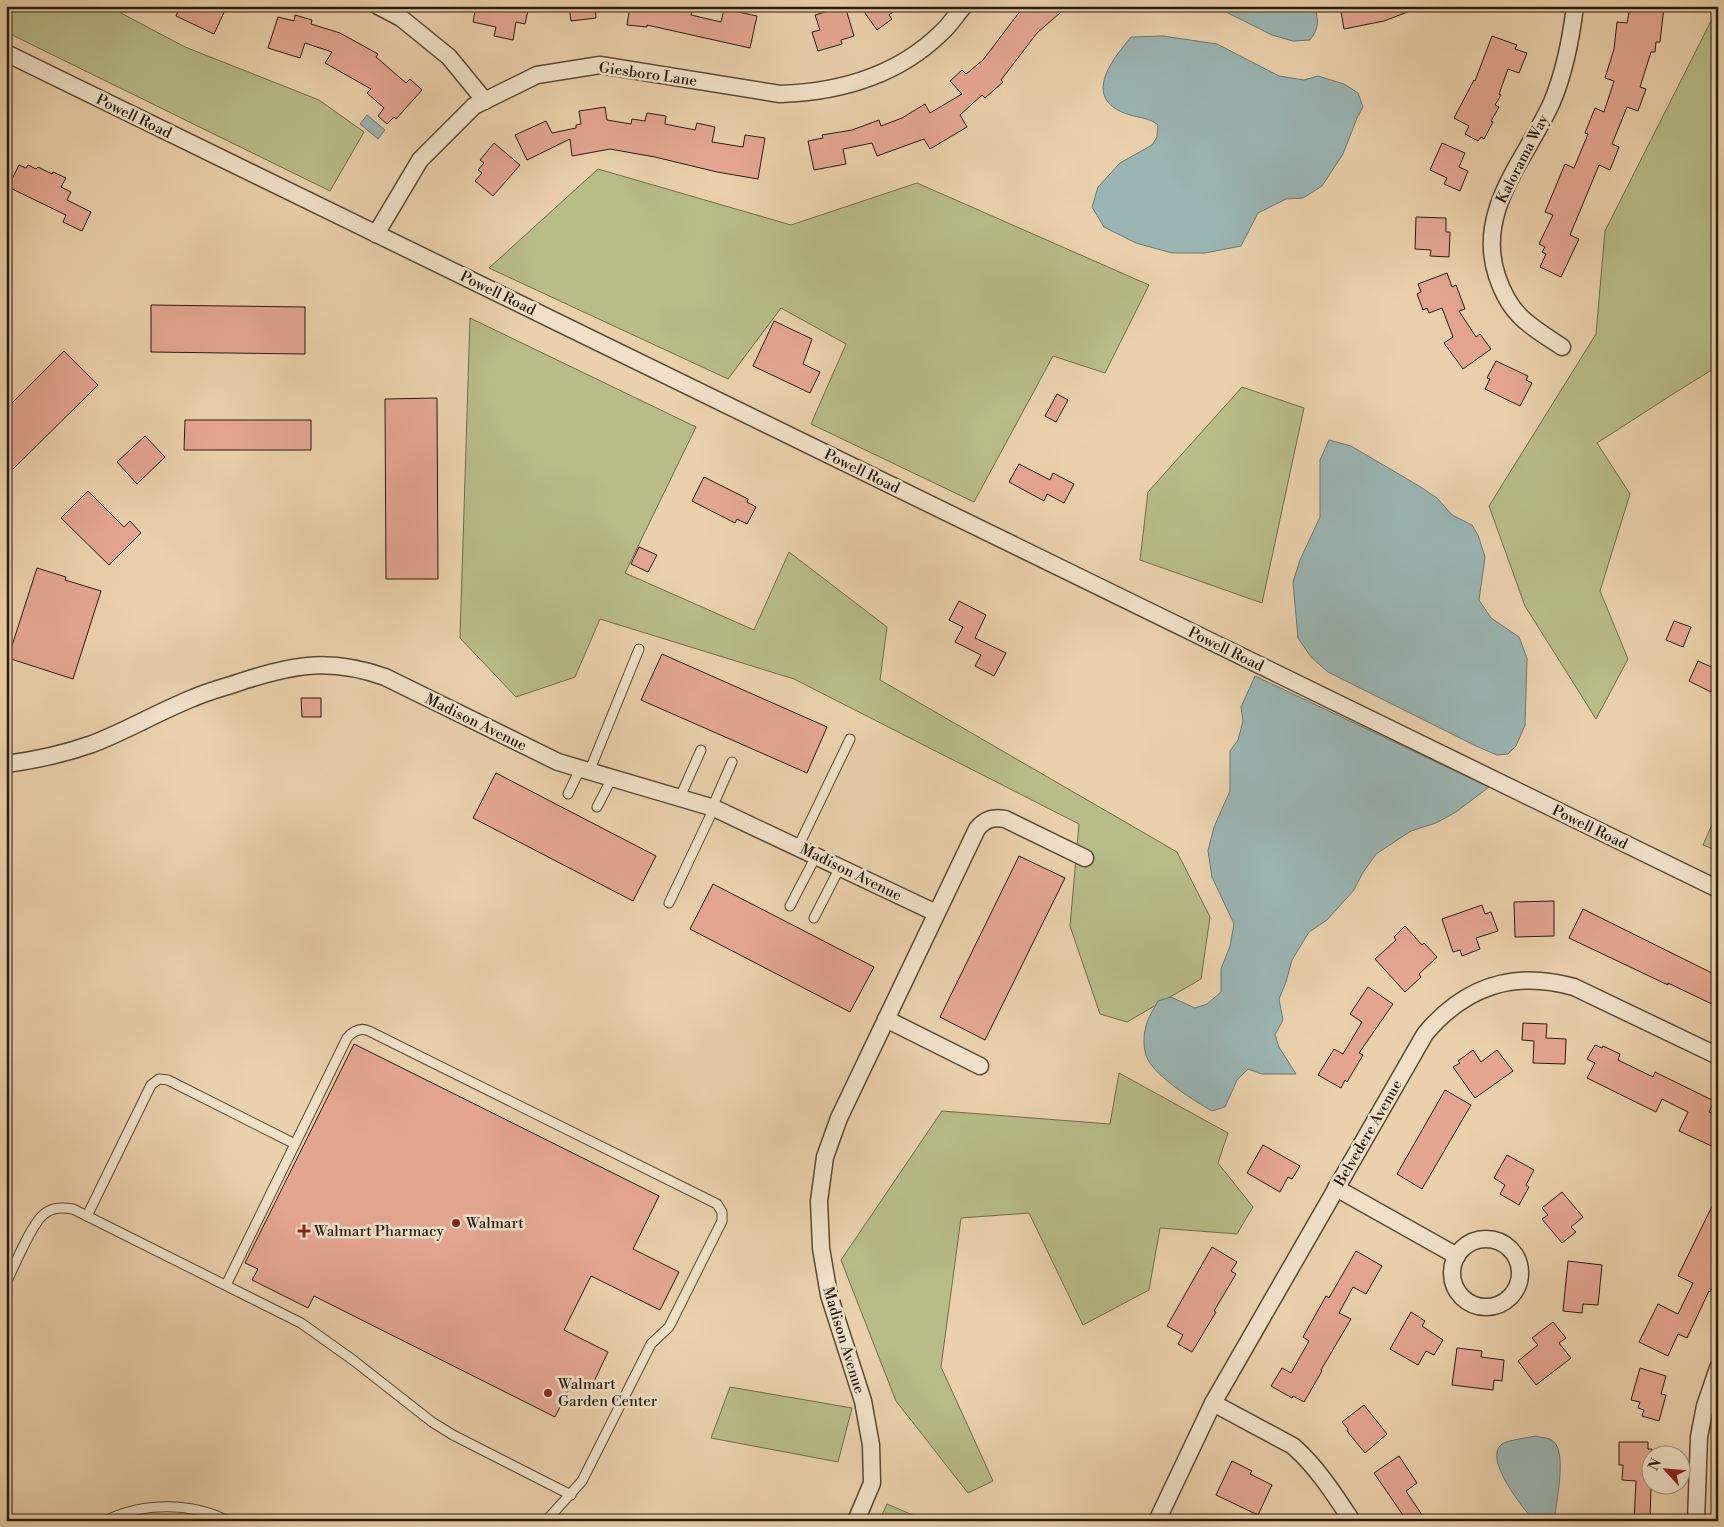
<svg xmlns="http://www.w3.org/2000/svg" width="1724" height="1527" viewBox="0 0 1724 1527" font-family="'Libre Bodoni',serif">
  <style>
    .green { fill: #b7bc89; stroke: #706c4a }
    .water { fill: #9ab5b3; stroke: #6d7870 }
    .building { fill: #e5a691; stroke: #2a1c0b }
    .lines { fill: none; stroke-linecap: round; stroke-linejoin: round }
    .service-casing { stroke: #5a4933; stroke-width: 11 }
    .minor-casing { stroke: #5a4933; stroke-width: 19 }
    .service { stroke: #f1e1c9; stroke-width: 9 }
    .minor { stroke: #f1e1c9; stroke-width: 16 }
    .poi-dot { fill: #8f2418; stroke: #f1e1c9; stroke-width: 2 }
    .labels { text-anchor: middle; stroke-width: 5; stroke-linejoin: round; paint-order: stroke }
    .street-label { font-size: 15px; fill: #2a1c0b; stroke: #f1e1c9 }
    .poi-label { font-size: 15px; fill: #2a1c0b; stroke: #f1e1c9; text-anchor: start }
  </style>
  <rect width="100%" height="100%" fill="#ead1ac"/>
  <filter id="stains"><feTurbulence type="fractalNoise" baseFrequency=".004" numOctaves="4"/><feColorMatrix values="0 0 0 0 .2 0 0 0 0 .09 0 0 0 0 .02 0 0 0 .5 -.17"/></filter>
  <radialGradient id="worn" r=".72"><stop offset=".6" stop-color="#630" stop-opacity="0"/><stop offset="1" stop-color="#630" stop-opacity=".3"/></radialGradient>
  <g class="green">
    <path d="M6 6H113L119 12 185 47 319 100 364 132 330 191 6 32Z"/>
    <path d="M1714 6H1718V366L1673 394 1597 443 1630 494 1600 591 1628 659 1596 719 1525 606 1489 506 1596 334 1605 231 1712 19Z"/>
    <path d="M598 169 791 225 917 183 1149 285 1105 373 1053 356 974 502 811 424 846 344 781 308 728 379 489 268Z"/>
    <path d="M470 318 696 427 625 573 754 630 789 552 887 627 880 680 1177 852 1210 917 1201 979 1127 1022 1100 1014 1070 926 1079 824 794 679 600 619 575 677 516 697 460 638Z"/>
    <path d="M1242 387 1304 408 1262 603 1140 560 1148 492Z"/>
    <path d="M1718 811V851L1703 845Z"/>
    <path d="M1119 1073 1228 1133 1218 1163 1253 1207 1237 1234 1160 1228 1149 1290 1083 1325 1029 1213 961 1218 941 1367 993 1481 968 1493 896 1401 841 1260 942 1111 1110 1124Z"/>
    <path d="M730 1387 852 1408 838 1462 711 1438Z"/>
    <path d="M887 1504 927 1521H879Z"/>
  </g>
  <g class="water">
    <path d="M1214 6H1314C1319 19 1319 29 1310 40L1293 41 1272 35Z"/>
    <path d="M1163 36 1217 44 1279 76 1304 80 1318 76 1344 84 1358 93 1363 107 1357 118 1343 154 1322 186 1303 198 1286 199 1258 213 1241 246 1205 253H1172L1136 243 1104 227 1092 207 1098 187 1120 163 1152 145 1157 137 1158 125C1150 118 1140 118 1130 115 1081 100 1110 62 1131 37Z"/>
    <path d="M367 115 385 130 378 139 360 124Z"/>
    <path d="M1329 440 1351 446 1419 486 1437 498 1452 515 1472 525 1478 535 1485 557 1479 600 1491 618 1519 637 1527 658 1525 725 1516 746 1508 754 1497 755 1476 746 1328 672 1311 657 1298 638 1293 582 1300 560 1320 517V460Z"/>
    <path d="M1255 676 1489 787 1456 812 1436 823 1411 831 1376 854 1362 874 1354 890 1327 920 1309 932 1292 960 1286 982 1279 999 1283 1020 1275 1035 1279 1047 1296 1074H1262L1248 1069 1237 1080 1225 1107 1212 1111C1193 1100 1159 1079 1148 1060 1143 1050 1143 1036 1146 1026 1148 1017 1154 1009 1158 1001L1171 997 1195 1008 1207 1004 1221 992V969L1230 946 1234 924 1212 877 1208 851 1214 827 1230 791V751L1238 740 1243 721 1241 707Z"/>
    <path d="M1536 1436C1542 1438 1549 1437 1554 1442 1567 1454 1556 1504 1554 1521H1534C1524 1509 1482 1458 1502 1444 1508 1440 1527 1438 1536 1436Z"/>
  </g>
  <g class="building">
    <path d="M180 6H227L214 34 176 16Z"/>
    <path d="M476 6H529L525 24 516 22 513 40 494 36 496 27 473 22Z"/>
    <path d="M569 6H595L596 18 571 21Z"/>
    <path d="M630 6H693L691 15 721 22 724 9 757 16 750 48 647 25V27L627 25Z"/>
    <path d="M845 6 854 36 841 40 842 44 818 51 812 32 820 30 815 15Z"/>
    <path d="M860 6H901L889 15 892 19 877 30Z"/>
    <path d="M1024 6H1068L1037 33 1001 80 1003 82 985 98 982 95 960 115 967 127 930 149 924 139 877 156 872 143 843 149 846 164 814 170 808 141 823 138 822 135 852 130 879 120 881 126 902 118 925 104 930 113 962 94 950 81 962 70 966 74 983 60Z"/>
    <path d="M1340 6H1417L1418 8 1384 21 1344 29Z"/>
    <path d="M1633 6 1664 7 1660 42H1656L1655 52H1651L1640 87 1646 89 1638 111 1627 107 1612 144 1619 147 1610 170 1599 165 1570 235 1579 239 1561 277 1540 267 1546 254 1542 252 1545 247 1539 244 1553 215 1545 212 1565 164 1574 168 1588 134 1585 133 1595 108 1604 112 1614 81 1605 78 1614 49 1617 22 1627 23 1629 12H1632Z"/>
    <path d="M295 15 312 20 311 24 340 33 378 54 376 57 406 83 410 79 422 90 396 119 394 117 387 124 378 116 384 108 367 93 371 89 325 63 332 52 305 43 300 58 268 48 278 17 294 21Z"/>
    <path d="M1492 36 1517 45 1515 49 1527 53 1519 73 1508 69 1499 94 1501 95 1495 105 1499 107 1491 121 1493 122 1484 139 1481 137 1478 141 1465 134 1469 126 1454 118 1474 80 1475 81Z"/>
    <path d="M605 107 607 120 631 124 632 119 645 121 647 113 666 116 665 124 695 130 697 123 715 127 712 142 743 147 745 135 765 138 758 179 717 172 655 157 610 149 572 156 570 139 527 160 515 135 546 121 552 133 576 128V125L581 124 579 111Z"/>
    <path d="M494 143 520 165 493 196 475 181 482 173 478 170 484 163 480 160Z"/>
    <path d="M1442 143 1465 153 1459 167 1468 171 1460 191 1444 184 1447 178 1430 170Z"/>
    <path d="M19 165 26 168 28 165 36 169 38 167 52 174 53 172 66 178 61 187 71 192 67 200 91 212 82 231 63 222 66 215 8 187Z"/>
    <path d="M1416 217 1446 218V232H1450L1449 257 1430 256 1431 250 1415 249Z"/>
    <path d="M1447 273 1452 287 1456 285 1465 309 1459 311 1476 337 1480 334 1491 349 1463 369 1444 343 1453 337 1442 308 1429 313 1427 308 1423 310 1417 294 1421 292 1418 284Z"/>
    <path d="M151 305 305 307V354L151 352Z"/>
    <path d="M774 321 812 339 803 364 820 372 810 393 753 366Z"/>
    <path d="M64 351 98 385 6 476V409Z"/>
    <path d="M1496 361 1528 376 1526 380 1532 383 1520 406 1485 389 1490 379 1487 378Z"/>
    <path d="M1057 394 1068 400 1056 422 1045 416Z"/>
    <path d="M437 398 438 579H386L385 399Z"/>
    <path d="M185 420H311V450H184Z"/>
    <path d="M145 436 165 457 137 484 117 462Z"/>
    <path d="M1019 464 1050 480 1053 473 1074 484 1064 503 1047 494 1044 501 1009 482Z"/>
    <path d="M704 477 748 499 747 502 756 507 747 524 737 519 735 523 692 501Z"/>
    <path d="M88 491 124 527 130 521 141 533 109 565 61 518Z"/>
    <path d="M639 547 657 555 648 572 631 564Z"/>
    <path d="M37 568 66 577 65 580 101 591 73 679 8 658Z"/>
    <path d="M959 601 986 615 975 638 1006 653 994 676 975 666 981 655 955 642 963 627 949 620Z"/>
    <path d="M1674 621 1691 627 1683 647 1666 640Z"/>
    <path d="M662 654 827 727 807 773 641 700Z"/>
    <path d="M1698 661 1718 670V677L1711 692 1689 681Z"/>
    <path d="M301 698H321V717H302Z"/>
    <path d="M496 773 656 856 633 901 473 818Z"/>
    <path d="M1019 856 1065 878 985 1040 940 1017Z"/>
    <path d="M713 884 874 967 850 1012 690 929Z"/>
    <path d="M1554 901V936L1515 937 1514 902Z"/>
    <path d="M1482 905 1485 914 1491 912 1498 931 1476 938 1480 949 1462 956 1460 950 1453 952 1442 919Z"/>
    <path d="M1583 909 1718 976V1007L1668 983V985L1569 938Z"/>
    <path d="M1405 926 1422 945 1424 943 1437 957 1419 974 1421 977 1405 992 1375 959 1396 940 1394 937Z"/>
    <path d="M1368 987 1393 1004 1359 1053 1363 1055 1347 1082 1345 1080 1341 1088 1318 1075 1334 1049 1343 1054 1362 1022 1350 1014Z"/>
    <path d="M1523 1023 1547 1024 1546 1038 1566 1039 1565 1064 1533 1063 1534 1041 1522 1040Z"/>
    <path d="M354 1044 659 1196 633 1249 679 1272 660 1310 591 1276 564 1330 608 1352 590 1390 573 1381 555 1417 314 1296 308 1308 252 1280 258 1269 245 1263Z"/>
    <path d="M1595 1045 1602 1048 1603 1046 1620 1054 1618 1060 1653 1077 1655 1072 1714 1101 1709 1112 1718 1116V1149L1679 1131 1688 1112 1662 1099 1656 1112 1587 1078 1595 1063 1587 1059Z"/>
    <path d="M1473 1050 1481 1062 1497 1050 1513 1071 1475 1098 1453 1067 1460 1063 1458 1061Z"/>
    <path d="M1445 1090 1471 1105 1422 1189 1397 1174Z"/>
    <path d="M1263 1145 1300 1166 1292 1179 1288 1177 1280 1192 1247 1173Z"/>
    <path d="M1507 1155 1534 1170 1526 1185 1529 1187 1519 1205 1500 1194 1505 1185 1494 1178Z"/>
    <path d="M1562 1192 1583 1217 1571 1227 1576 1232 1562 1243 1542 1219 1548 1215 1542 1208Z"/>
    <path d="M1718 1194V1262L1713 1272 1718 1274V1276L1710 1292 1709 1291 1687 1338 1678 1334 1668 1356 1639 1342 1658 1304 1678 1314 1693 1283 1678 1276Z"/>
    <path d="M1212 1247 1237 1262 1231 1271 1236 1274 1214 1311 1216 1312 1192 1352 1178 1344 1183 1335 1167 1326Z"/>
    <path d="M1356 1251 1382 1266 1366 1294 1353 1287 1339 1313 1351 1319 1321 1370 1322 1371 1304 1402 1293 1396 1292 1398 1271 1386 1282 1368 1291 1373 1309 1341 1303 1337 1326 1296 1329 1298Z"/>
    <path d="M1568 1261 1602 1265 1598 1305 1583 1304 1582 1313 1563 1311Z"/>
    <path d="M1411 1312 1425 1321 1422 1326 1443 1340 1434 1355 1426 1351 1418 1365 1390 1349Z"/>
    <path d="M1553 1322 1566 1338 1559 1343 1571 1358 1536 1385 1518 1361 1538 1345 1532 1338Z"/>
    <path d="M1457 1348 1482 1351 1481 1357 1504 1360 1502 1381 1494 1380 1493 1390 1452 1385Z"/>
    <path d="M1640 1368 1666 1376 1661 1394 1666 1395 1659 1421 1642 1416 1644 1410 1638 1408 1640 1402 1631 1400Z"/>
    <path d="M1364 1405 1387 1434 1365 1453 1347 1431 1348 1429 1342 1422Z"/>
    <path d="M1619 1442H1648V1449H1652L1650 1521H1634L1636 1481 1622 1480 1623 1465H1619Z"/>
    <path d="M1399 1456 1417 1483 1406 1491 1426 1521H1407L1374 1473Z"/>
    <path d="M1232 1461 1252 1471 1250 1474 1272 1485 1258 1515 1216 1495Z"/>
  </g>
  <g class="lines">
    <g class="service-casing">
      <g id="service">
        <path d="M589 772 639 649"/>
        <path d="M568 794 580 769"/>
        <path d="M680 797 701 750"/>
        <path d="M597 807 612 778"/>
        <path d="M712 808 732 762"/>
        <path d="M798 847 850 739"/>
        <path d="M669 903 714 808"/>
        <path d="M790 906 816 856"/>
        <path d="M814 918 840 867"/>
        <path d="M87 1216 151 1085 159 1079 168 1080 295 1144"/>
        <path d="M6 1283C14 1267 31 1225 43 1215 52 1207 62 1207 73 1209L301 1323 353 1360 432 1422 453 1435 571 1495"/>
        <path d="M226 1285 347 1038C353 1031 360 1027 369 1031L717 1204 722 1212V1221L669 1327 651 1344 582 1481 546 1521"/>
        <path d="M105 1521C143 1502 191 1502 228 1521"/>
      </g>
    </g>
    <g class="minor-casing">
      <g id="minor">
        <path d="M378 6 401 18 449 57 485 101"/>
        <path d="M6 53 1718 889"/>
        <path d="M376 234 420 160 474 106 537 75 600 65 780 94C840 92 898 75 941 33 950 25 956 15 964 6"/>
        <path d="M1562 347C1549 338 1533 329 1522 318 1510 307 1502 291 1497 276 1475 210 1527 158 1552 102 1565 71 1571 39 1575 6"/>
        <path d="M6 764C36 760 64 754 92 744 126 731 158 712 193 698 209 691 226 687 243 681 296 664 331 658 385 677L558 762 714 808 936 913"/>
        <path d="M886 1019 980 1066"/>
        <path d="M1336 1188 1457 1256"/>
        <circle cx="1486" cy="1273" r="34"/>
        <path d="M1213 1403 1293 1446C1317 1467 1334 1494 1352 1521"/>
        <path d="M856 1521 872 1483 871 1445 863 1401 829 1295 821 1248 819 1201 825 1157 839 1118 977 829C985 819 993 817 1005 819L1085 858"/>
        <path d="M1157 1521 1213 1403 1425 1034C1465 986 1514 970 1574 987L1718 1056"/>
        <path d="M1696 1521 1699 1437 1705 1406 1718 1368"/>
      </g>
    </g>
    <use href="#service" class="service"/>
    <use href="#minor" class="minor"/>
  </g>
  <g class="poi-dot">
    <circle cx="456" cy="1223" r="5"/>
    <path d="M301.5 1223.5h5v5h5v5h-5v5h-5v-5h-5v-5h5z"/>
    <circle cx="548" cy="1393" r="5"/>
  </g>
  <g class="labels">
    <g class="street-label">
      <text transform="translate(648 74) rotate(8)" y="5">Giesboro Lane</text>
      <text transform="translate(134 116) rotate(26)" y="5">Powell Road</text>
      <text transform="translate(1522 159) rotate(-63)" y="5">Kalorama Way</text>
      <text transform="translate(498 293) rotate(26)" y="5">Powell Road</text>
      <text transform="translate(862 471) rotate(26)" y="5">Powell Road</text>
      <text transform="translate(1226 649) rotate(26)" y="5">Powell Road</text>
      <text transform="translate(476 722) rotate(26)" y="5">Madison Avenue</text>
      <text transform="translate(1590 827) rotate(26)" y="5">Powell Road</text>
      <text transform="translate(851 872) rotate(26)" y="5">Madison Avenue</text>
      <text transform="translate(1368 1133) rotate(-60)" y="5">Belvedere Avenue</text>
      <text transform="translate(844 1340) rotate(73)" y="5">Madison Avenue</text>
    </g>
    <g class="poi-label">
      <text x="466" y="1228">Walmart</text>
      <text x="314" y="1236">Walmart Pharmacy</text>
      <text x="558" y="1389">Walmart<tspan x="558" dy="17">Garden Center</tspan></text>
    </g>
  </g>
  <rect width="1724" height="1527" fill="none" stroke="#ead1ac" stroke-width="25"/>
  <rect x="8" y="8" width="1709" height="1512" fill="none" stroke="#2a1c0b" stroke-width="2.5"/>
  <rect x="12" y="12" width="1699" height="1502" fill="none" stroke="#2a1c0b"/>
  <g transform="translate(1666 1470) rotate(296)"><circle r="24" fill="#f1e1c9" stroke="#a1927d"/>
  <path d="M0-4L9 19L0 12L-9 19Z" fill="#8f2418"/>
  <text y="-8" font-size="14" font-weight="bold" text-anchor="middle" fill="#2a1c0b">N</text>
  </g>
  <rect width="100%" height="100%" filter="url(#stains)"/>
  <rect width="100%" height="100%" fill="url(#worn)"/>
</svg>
